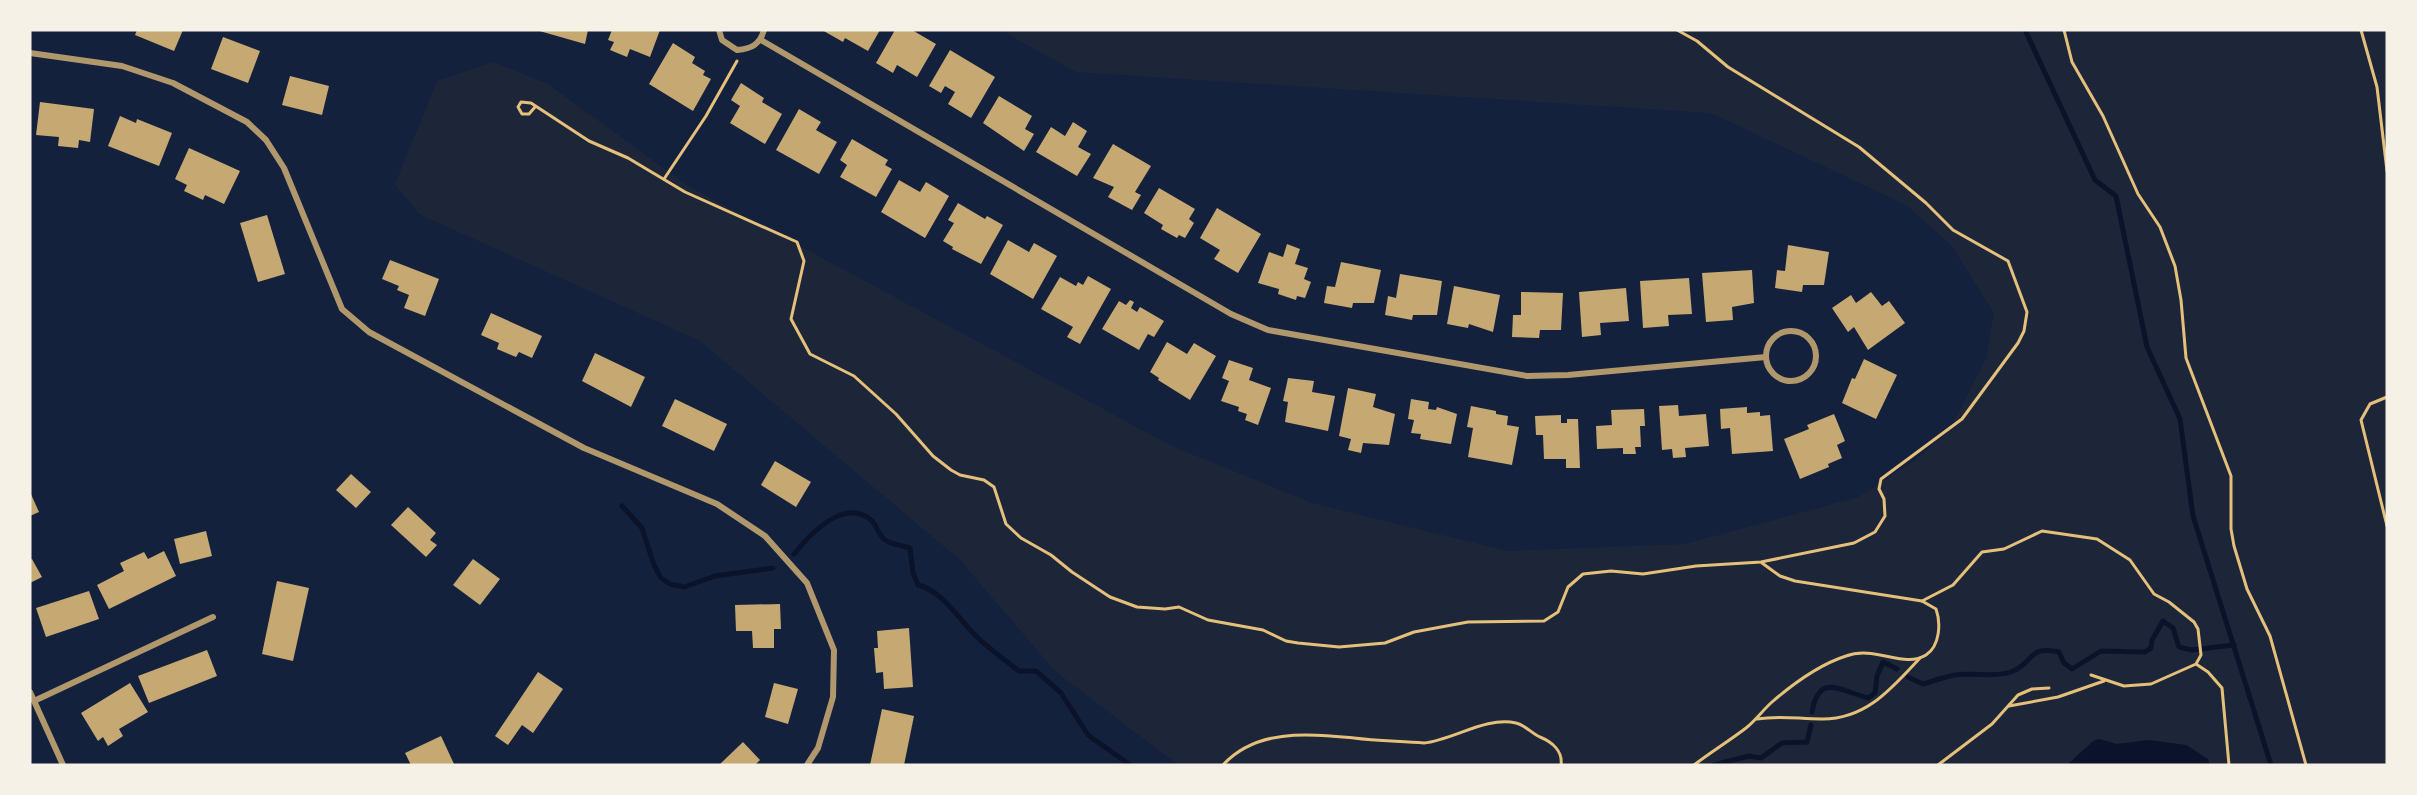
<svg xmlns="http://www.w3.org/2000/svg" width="2417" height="795" viewBox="0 0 2417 795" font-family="'Asap Condensed',sans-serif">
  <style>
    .green { fill: #1d2539 }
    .water { fill: #0b132b }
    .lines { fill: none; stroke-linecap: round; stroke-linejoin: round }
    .stream { stroke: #0b132b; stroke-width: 5 }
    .building { fill: #c6a872 }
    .path { stroke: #e5c07b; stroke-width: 3 }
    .minor { stroke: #b1986c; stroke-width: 6 }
  </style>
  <rect width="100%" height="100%" fill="#14213d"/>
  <path class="green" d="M1001 30H2387V765H1178L1055 671 960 560 700 341 419 214 395 184 437 81 493 62 548 84 688 186 1174 447 1315 504 1508 551 1685 544 1859 497 1914 461 1949 431 1986 359 1994 313 1951 245 1906 205 1711 113 1076 72Z"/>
  <path class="water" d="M2099 739 2117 744 2149 740 2186 745 2208 759 2210 765H2067L2093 741Z"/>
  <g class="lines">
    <g class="stream">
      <path d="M2025 30 2095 180 2116 196 2147 347 2180 419 2193 516 2271 765"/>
      <path d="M622 506 642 528 654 565 661 578 670 584 684 587 715 576 773 568"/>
      <path d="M794 554C809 535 844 497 871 520 877 525 878 535 884 539 889 544 903 546 910 548L913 573 918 585C943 591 960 621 978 638 991 650 1005 660 1019 671H1036L1061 693 1088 735 1130 765"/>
      <path d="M1908 677 1923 684C1933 681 1944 677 1955 675 1973 672 1994 678 2011 672 2034 664 2026 645 2059 652L2064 663 2072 669 2101 651 2145 652 2151 648 2152 640 2163 621 2173 628 2179 647 2192 650 2234 645"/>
      <path d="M1812 712C1819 671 1843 692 1868 698L1875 693 1877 676 1883 662 1897 669"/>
      <path d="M1714 765 1749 756 1761 758 1782 743 1807 742 1811 725"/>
    </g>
  </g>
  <g class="building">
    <path d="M137 30H183L174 51 135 35Z"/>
    <path d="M536 30H588L585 44Z"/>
    <path d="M612 30H660L650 57 630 49 627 57 610 50 614 42 608 40Z"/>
    <path d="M822 30H880L868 51 845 38 843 42Z"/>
    <path d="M895 30H912L936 44 917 77 897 65 893 73 876 63Z"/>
    <path d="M223 37 260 51 248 83 211 69Z"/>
    <path d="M673 43 695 57 692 63 705 71 703 75 711 79 693 111 649 84Z"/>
    <path d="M950 50 995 77 971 118 948 104 955 92 945 86 941 93 929 86Z"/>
    <path d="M290 76 329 86 322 115 282 105Z"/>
    <path d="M741 83 764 98 762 102 782 114 765 144 730 123 740 106 731 100Z"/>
    <path d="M999 96 1032 116 1025 129 1034 134 1024 151 983 123Z"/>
    <path d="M40 102 94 109 90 142 79 140 78 148 58 146 59 137 36 135Z"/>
    <path d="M799 109 821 122 816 130 837 142 819 174 776 150Z"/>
    <path d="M120 116 136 123 137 119 172 133 159 166 108 146Z"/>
    <path d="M1073 122 1087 131 1078 147 1091 154 1077 176 1036 152 1051 127 1065 136Z"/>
    <path d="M852 139 888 160 885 165 892 169 876 197 840 177 847 165 840 160Z"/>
    <path d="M1113 144 1151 166 1135 192 1141 195 1132 210 1108 197 1114 187 1093 178Z"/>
    <path d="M189 148 240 171 224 204 205 195 203 200 184 191 187 185 175 179Z"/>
    <path d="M899 180 920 192 926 182 949 196 925 238 881 212Z"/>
    <path d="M1159 188 1195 209 1189 219 1194 223 1185 238 1179 235 1177 238 1161 229 1163 225 1144 213Z"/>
    <path d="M958 203 985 219 987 216 1003 225 981 264 952 249 953 247 943 241 954 223 948 220Z"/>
    <path d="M1217 208 1261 234 1238 273 1214 259 1220 250 1200 238Z"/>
    <path d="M267 215 285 274 258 282 240 223Z"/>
    <path d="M1008 240 1029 252 1034 243 1057 256 1033 299 990 274Z"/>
    <path d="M1287 244 1300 249 1295 264 1308 268 1304 279 1311 282 1305 298 1297 296 1296 300 1278 294 1279 289 1258 283 1269 252 1283 257Z"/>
    <path d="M1788 245 1829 252 1824 285H1803L1802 292 1775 288 1777 270 1785 271Z"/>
    <path d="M390 260 439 279 425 316 404 308 409 295 397 290 399 286 382 279Z"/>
    <path d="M1341 262 1381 270 1374 303H1353L1352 308 1324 303 1327 286 1335 287Z"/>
    <path d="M1752 270 1754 303 1732 307 1733 320 1706 322 1702 273Z"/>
    <path d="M1400 274 1442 281 1437 315H1413L1412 320 1385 315 1388 296 1396 298Z"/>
    <path d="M1088 276 1111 289 1080 344 1067 337 1073 327 1041 309 1060 277 1076 286 1078 282 1083 285Z"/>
    <path d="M1689 278 1692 314 1668 315 1669 326 1643 328 1640 281Z"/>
    <path d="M1454 286 1500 295 1493 332 1469 324 1468 328 1447 324Z"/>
    <path d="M1626 288 1629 321 1600 323 1601 335 1582 337 1579 292Z"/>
    <path d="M1521 292 1563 293 1561 330H1540L1539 338 1512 337 1513 315H1521Z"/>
    <path d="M1871 292 1882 306 1889 301 1905 323 1868 350 1854 327 1848 332 1832 308 1851 295 1856 303Z"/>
    <path d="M1130 300 1134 302 1131 308 1137 312 1140 307 1164 321 1154 337 1148 334 1139 350 1102 329 1119 301 1126 305Z"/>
    <path d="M491 313 542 336 532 358 519 352 516 357 497 349 499 343 481 335Z"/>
    <path d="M1167 342 1187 354 1194 343 1216 356 1190 400 1158 380 1159 378 1150 372Z"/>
    <path d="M595 353 645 377 631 407 582 381Z"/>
    <path d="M1864 359 1897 375 1876 419 1842 403 1852 378 1855 379Z"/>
    <path d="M1229 360 1253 368 1249 380 1271 388 1258 425 1245 420 1247 414 1238 411 1239 407 1221 401 1229 381 1222 378Z"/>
    <path d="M1288 378 1314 381 1312 392 1335 396 1328 431 1285 422 1288 402 1283 401Z"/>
    <path d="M1348 388 1376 394 1373 407 1395 414 1389 445 1363 443 1361 453 1348 450 1351 439 1339 436Z"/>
    <path d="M675 399 727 424 714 451 662 426Z"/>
    <path d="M1411 399 1429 402 1428 409 1436 410 1437 407 1457 414 1451 444 1420 439 1421 434 1411 433 1414 420 1408 419Z"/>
    <path d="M1678 405 1679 416 1706 414 1709 446 1685 448 1686 457 1673 458 1672 449 1662 450 1659 406Z"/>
    <path d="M1471 406 1496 411V414L1508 416 1507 425 1519 427 1512 465 1468 457 1473 428 1467 427Z"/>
    <path d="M1747 407V413L1760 412V416L1770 415 1773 451 1732 454 1730 428 1721 429 1720 409Z"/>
    <path d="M1644 409 1645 426H1640L1641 447H1635L1636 454H1623V448L1597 449 1596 426 1612 425 1611 410Z"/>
    <path d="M1834 414 1845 441 1837 445 1842 458 1828 464 1829 467 1800 479 1784 439 1809 429 1807 425Z"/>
    <path d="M1561 415V423H1567V419H1578L1580 468H1566V459H1544L1543 435H1536L1535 416Z"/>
    <path d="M775 461 811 482 796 507 761 485Z"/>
    <path d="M351 474 371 492 356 508 336 490Z"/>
    <path d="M30 492 39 512 30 516Z"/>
    <path d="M408 507 436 533 430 540 437 545 426 557 391 525Z"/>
    <path d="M206 531 212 556 180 564 174 539Z"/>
    <path d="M164 551 176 576 109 609 97 585 124 571 120 563 144 552 148 559Z"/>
    <path d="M32 559 42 577 30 583V560Z"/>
    <path d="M473 559 500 579 480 605 453 585Z"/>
    <path d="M277 581 309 588 293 661 262 654Z"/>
    <path d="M89 591 99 619 46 637 36 608Z"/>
    <path d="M780 604 781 629H774V648H753L752 631H736L735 605Z"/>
    <path d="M909 628 913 687 884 689 883 672 876 673 874 648H878L877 631Z"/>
    <path d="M207 650 217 676 149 703 138 676Z"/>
    <path d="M538 672 563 689 533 733 522 725 508 745 495 736Z"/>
    <path d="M130 683 148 712 119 729 123 736 108 746 103 737 98 741 81 713Z"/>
    <path d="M774 683 798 689 788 724 765 717Z"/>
    <path d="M882 709 914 716 904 765H870Z"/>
    <path d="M441 736 454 764 411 765 405 753Z"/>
    <path d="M743 742 760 760 755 765H719Z"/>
  </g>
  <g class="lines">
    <g class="path">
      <path d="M2064 30 2072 62 2103 116 2138 194 2160 227 2175 266 2181 300 2186 358 2231 476V529L2234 546 2247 589 2270 636 2306 765"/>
      <path d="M2361 30 2377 87 2387 171"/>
      <path d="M535 107 529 114H522L518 107 521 102 531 103 589 141 628 158 685 192 797 242 804 261 791 319 810 354 854 376 896 414 933 456 951 470 960 475 984 480 994 487 1006 524 1021 538 1051 555 1072 572 1110 597 1137 607 1165 609 1179 607 1208 620 1263 630 1286 641 1298 643 1339 647 1385 643 1414 632 1468 622 1544 621 1558 612 1568 587 1583 574 1611 571 1643 574 1696 566 1761 562 1854 543 1875 532 1885 516 1884 499 1879 489 1881 479 1962 419 2018 343 2024 331 2027 312 2008 261 1953 230 1926 203 1859 147 1728 67 1697 41 1677 30"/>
      <path d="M664 179 706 116 737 61"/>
      <path d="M2387 397 2370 404 2361 420 2387 526"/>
      <path d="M1922 601 1953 585 1982 552 2004 549 2042 531 2097 539 2130 560 2154 594 2169 602 2194 622 2198 629 2201 655 2196 664 2151 684 2124 686 2091 675"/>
      <path d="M2196 664 2208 672 2222 688 2229 765"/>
      <path d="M2009 706 2058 697 2104 681"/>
      <path d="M1757 719C1779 715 1799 719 1821 719 1866 720 1892 688 1920 658"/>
      <path d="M1223 765C1257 728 1309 734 1354 738 1377 741 1401 741 1424 743 1453 740 1486 716 1516 723 1525 725 1531 733 1540 737 1552 742 1563 751 1561 765"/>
      <path d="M1694 765C1711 752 1729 741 1746 728 1756 720 1763 710 1772 702 1794 683 1818 665 1846 656 1875 645 1904 669 1926 655 1940 646 1941 623 1936 609L1922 601 1795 581 1780 576 1762 563"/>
      <path d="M1938 765 1992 724 2018 695 2032 689 2049 688"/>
    </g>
    <g class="minor">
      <path d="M719 30 722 40 737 50C752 49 760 44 764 30"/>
      <path d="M761 40 1231 314 1268 330 1527 376 1568 375 1766 357"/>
      <path d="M30 53 122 66 173 83 247 122 266 140 284 168 342 309 369 332 584 448 717 504 765 536 807 583 834 650 833 697 818 748 807 765"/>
      <circle cx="1791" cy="356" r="25"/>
      <path d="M30 692 63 765"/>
      <path d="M34 701 213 617"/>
    </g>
  </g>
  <rect width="2417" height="795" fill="none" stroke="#f6f1e7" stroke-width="63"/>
</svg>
